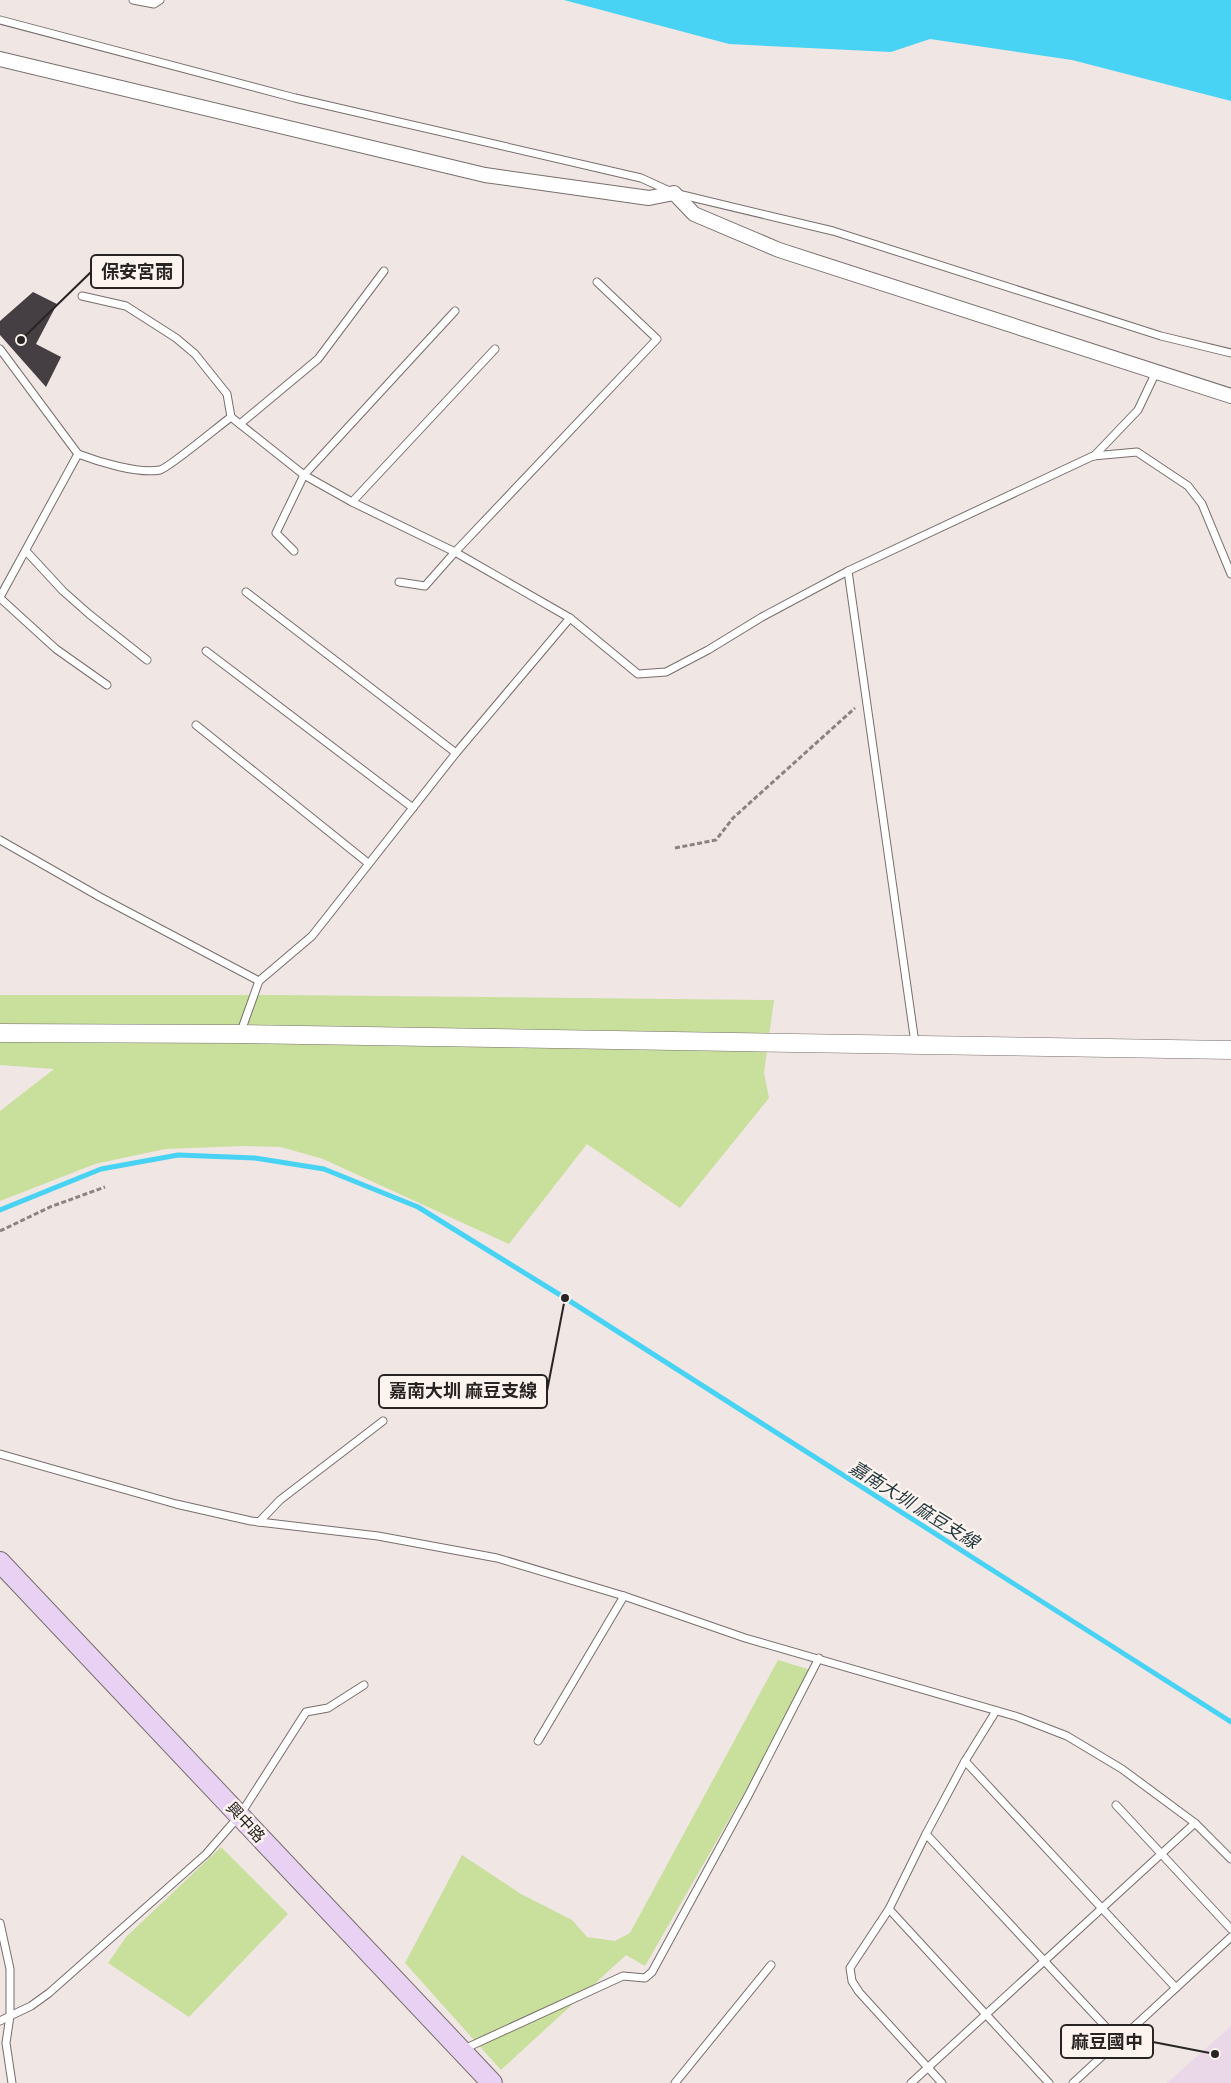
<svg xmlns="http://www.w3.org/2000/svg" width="1231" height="2083" viewBox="0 0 1231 2083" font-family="'Public Sans','Noto Sans TC',sans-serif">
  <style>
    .education { fill: #ead8e9 }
    .green { fill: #c9df9c }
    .water { fill: #48d3f4 }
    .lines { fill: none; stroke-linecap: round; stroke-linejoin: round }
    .stream { stroke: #48d3f4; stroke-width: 5 }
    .building { fill: #453f43 }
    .service-casing { stroke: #776f6c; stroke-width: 9 }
    .minor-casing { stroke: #776f6c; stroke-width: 16 }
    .tertiary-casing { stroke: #776f6c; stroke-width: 19 }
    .secondary-casing { stroke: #776f6c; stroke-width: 22 }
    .path { stroke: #8a8381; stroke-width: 3; stroke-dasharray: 5 2.5; stroke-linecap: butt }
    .service { stroke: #fff; stroke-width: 7 }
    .minor { stroke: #fff; stroke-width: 14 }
    .tertiary { stroke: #fff; stroke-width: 18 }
    .secondary { stroke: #e9d1f3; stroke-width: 20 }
    .labels { text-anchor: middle; stroke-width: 5; stroke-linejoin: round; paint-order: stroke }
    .street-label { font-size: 16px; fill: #282423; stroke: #fdf4f0 }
    .water-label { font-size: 18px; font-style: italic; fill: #1f363c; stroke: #fdf4f0 }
    .leader { fill: none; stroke: #282423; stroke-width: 2 }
    .callout-dot { fill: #282423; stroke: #fdf4f0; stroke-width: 2 }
    .callout { fill: #fdf4f0; stroke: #282423; stroke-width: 2 }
    .callout-label { font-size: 18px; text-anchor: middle; font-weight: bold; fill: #282423 }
  </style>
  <rect width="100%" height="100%" fill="#f0e6e3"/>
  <path class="education" d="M1231 2026V2083H1167Z"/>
  <g class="green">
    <path d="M0 995H282L774 1000 764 1073 769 1098 680 1208 587 1144 509 1244 323 1159 281 1147 243 1146 165 1149 95 1164 0 1201V1111L54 1069 0 1065Z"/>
    <path d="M778 1660 814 1671 645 1966 626 1955 501 2070 405 1963 462 1855 521 1894 572 1920 587 1937 615 1941 630 1933Z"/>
    <path d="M221 1847 288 1914 189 2017 108 1963 126 1937Z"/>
  </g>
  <path class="water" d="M564 0H1231V101L1072 60 930 39 891 52 729 44Z"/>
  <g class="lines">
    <path class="stream" d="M0 1210 101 1169 178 1155 255 1158 324 1169 418 1207 565 1298 1231 1722"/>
  </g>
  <path class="building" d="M33 292 57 304 36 344 61 357 46 387 0 335V321Z"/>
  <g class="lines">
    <g class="service-casing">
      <g id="service">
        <path d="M133 0 154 4 160 0"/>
        <path d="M0 20 295 98 641 178 674 193 833 231 1161 336 1231 353"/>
        <path d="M82 296 126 306 176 338 195 354 227 394 231 417"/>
        <path d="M0 349 78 454C99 462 138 474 160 470 169 468 220 425 231 417L304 475 352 502 455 552 570 618 638 674 666 672 708 650 762 617 848 571 1093 456 1137 452 1188 486 1202 504 1231 574"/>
        <path d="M240 424 318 359 384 271"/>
        <path d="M1094 456 1138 410 1156 372"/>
        <path d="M352 502 495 349"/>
        <path d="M26 551 63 591 89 614 147 660"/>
        <path d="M294 551 276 533 304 475 455 311"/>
        <path d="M848 571 915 1043"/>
        <path d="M399 582 425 586 455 552 657 339 597 282"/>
        <path d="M246 592 456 753"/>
        <path d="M0 597 78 454"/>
        <path d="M0 598 56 649 107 685"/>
        <path d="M206 651 413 808"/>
        <path d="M196 725 368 863"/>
        <path d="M0 840 100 897 259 981"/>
        <path d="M240 1034 259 981 312 936 456 753 570 618"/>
        <path d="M0 1454 176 1504 251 1521 378 1536 497 1558 624 1596 745 1638 1018 1717 1067 1736 1122 1769 1195 1823 1231 1859"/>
        <path d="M259 1522 280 1500 383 1421"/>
        <path d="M538 1741 624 1596"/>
        <path d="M965 1761 1176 1988"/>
        <path d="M1116 1805 1231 1929"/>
        <path d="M926 1834 1119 2041"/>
        <path d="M889 1909 1049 2083"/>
        <path d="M0 1923 10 1969V2016L0 2021"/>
        <path d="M464 2049 623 1976 645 1978 652 1972 749 1794 819 1658"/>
        <path d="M12 2083 6 2043 10 2016 31 2006 49 1993 206 1854 240 1815 306 1712 328 1708 364 1685"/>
        <path d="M675 2083 771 1965"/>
        <path d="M911 2083 1195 1823"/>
        <path d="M942 2083 859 1992 852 1981 850 1968 889 1909 926 1834 965 1761 996 1711"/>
        <path d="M1073 2083 1231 1937"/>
      </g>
    </g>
    <g class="minor-casing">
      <path id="minor" d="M0 59 485 175 649 198 674 193 694 214 779 250 1231 396"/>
    </g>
    <g class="tertiary-casing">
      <path id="tertiary" d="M0 1033 240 1034 1231 1050"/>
    </g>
    <g class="secondary-casing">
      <path id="secondary" d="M0 1562 492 2083"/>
    </g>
    <g class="path">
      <path d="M675 848 716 840 733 818 855 708"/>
      <path d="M0 1231 50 1207 105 1187"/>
    </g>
    <use href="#service" class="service"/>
    <use href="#minor" class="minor"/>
    <use href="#tertiary" class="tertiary"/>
    <use href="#secondary" class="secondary"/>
  </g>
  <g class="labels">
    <g class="street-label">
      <text transform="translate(246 1822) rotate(47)" y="6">興中路</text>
    </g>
    <g class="water-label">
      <text transform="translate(914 1505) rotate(32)" y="6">嘉南大圳 麻豆支線</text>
    </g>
  </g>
  <path class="leader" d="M21 340L91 272M565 1298L547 1391M1215 2054L1153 2042"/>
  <g class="callout-dot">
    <circle cx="21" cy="340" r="5"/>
    <circle cx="565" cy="1298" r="5"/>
    <circle cx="1215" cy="2054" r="5"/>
  </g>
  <g class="callout">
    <rect x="91" y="255" width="92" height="33" rx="5"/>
    <rect x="379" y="1375" width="168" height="33" rx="5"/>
    <rect x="1061" y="2025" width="92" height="33" rx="5"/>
  </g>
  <g class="callout-label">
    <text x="137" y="278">保安宮雨</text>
    <text x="463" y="1397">嘉南大圳 麻豆支線</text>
    <text x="1107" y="2048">麻豆國中</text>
  </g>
</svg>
